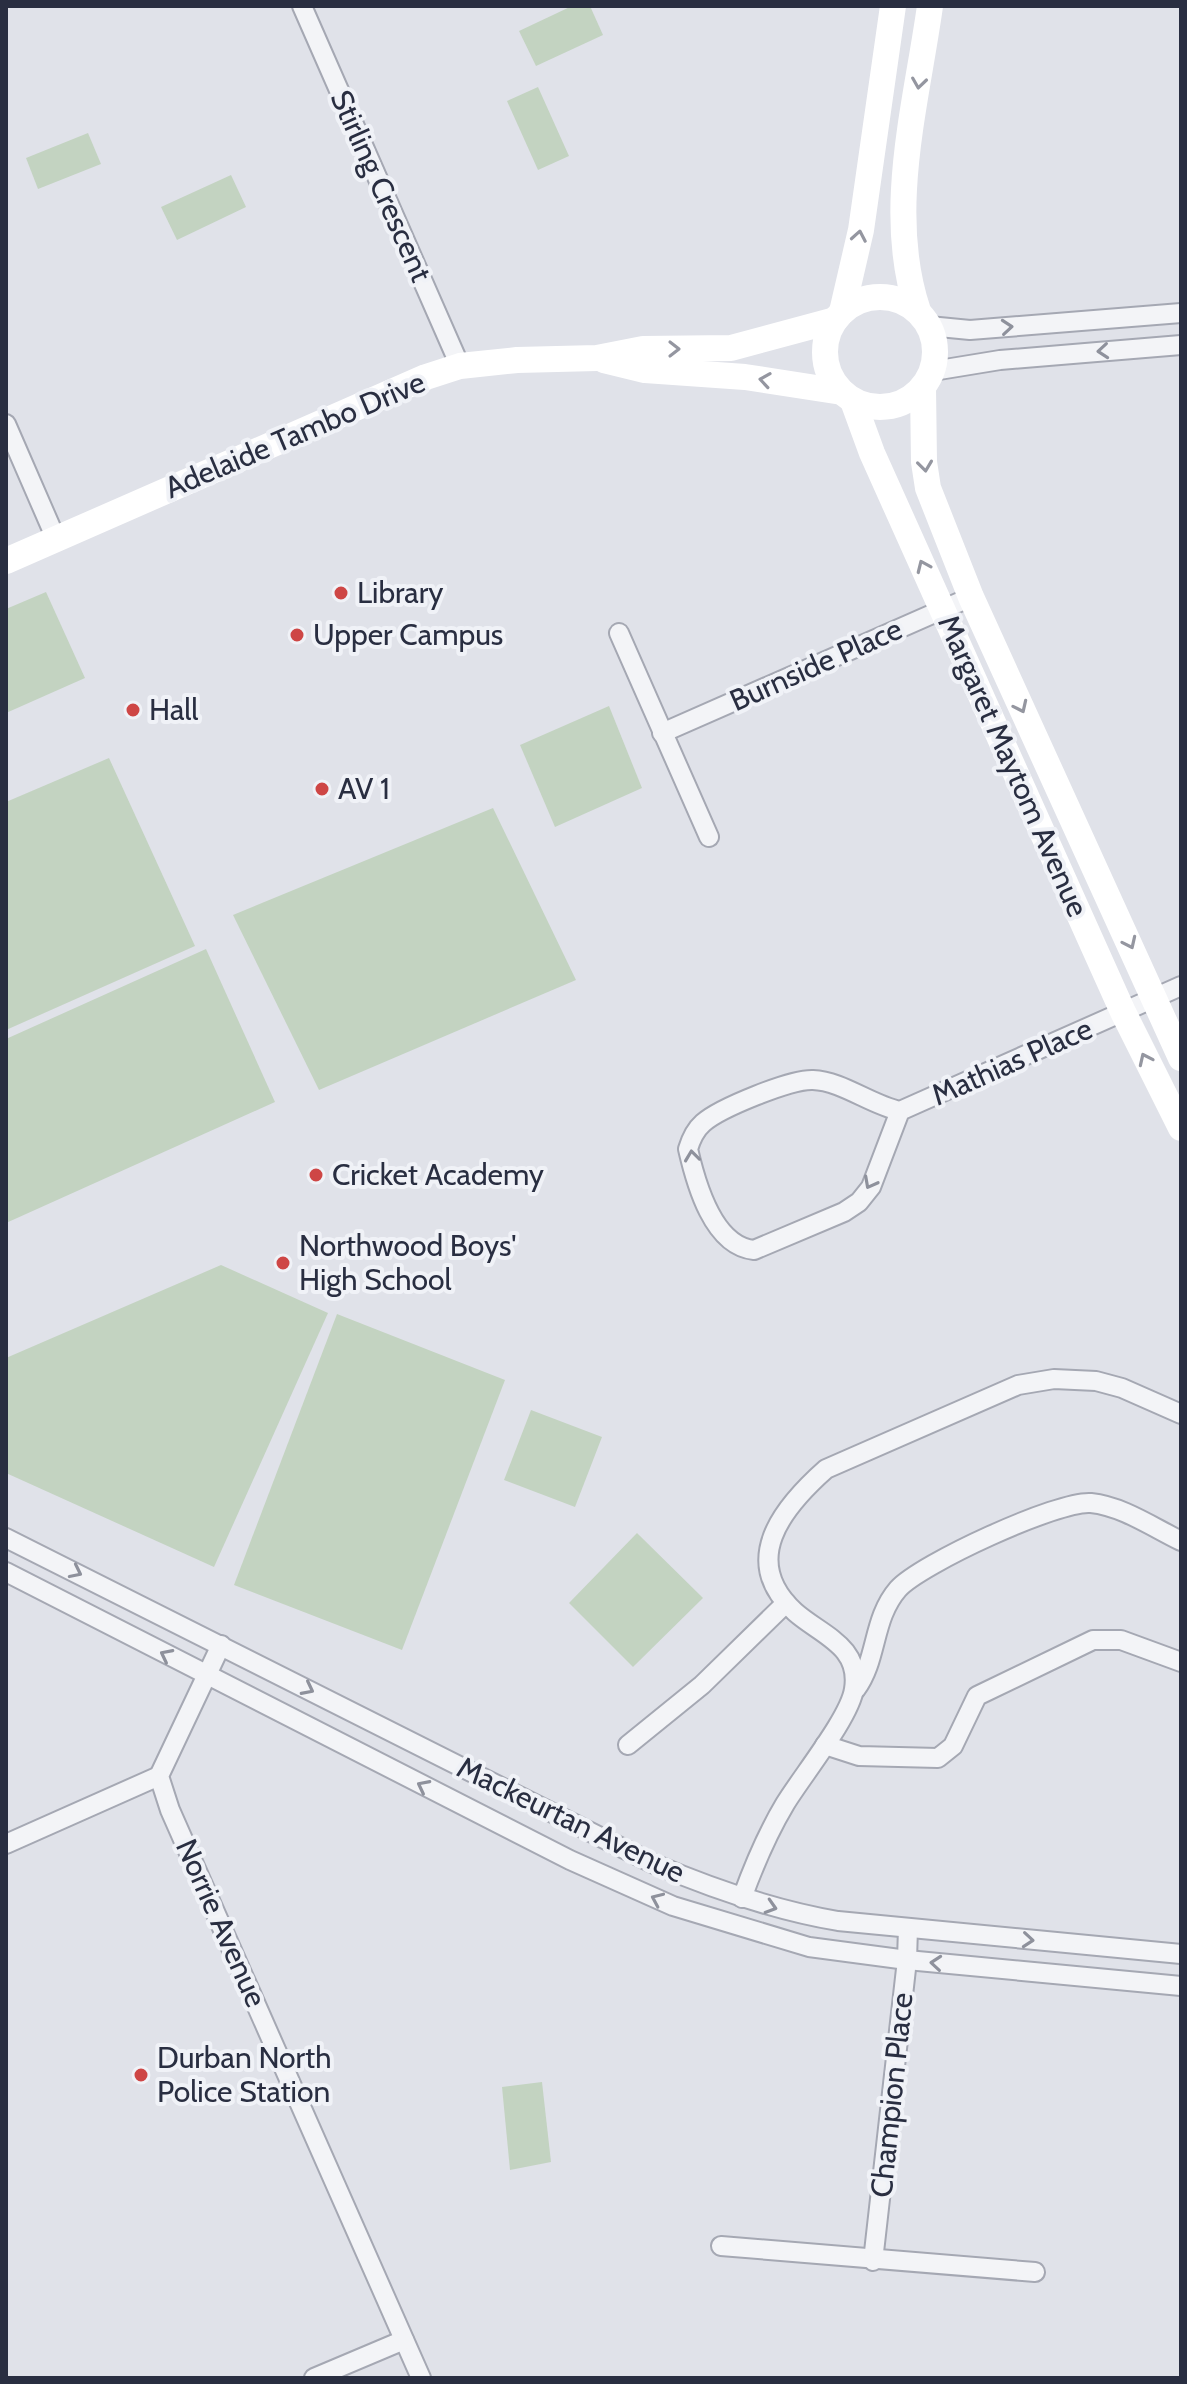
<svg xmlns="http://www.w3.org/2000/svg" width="1187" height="2384" viewBox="0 0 1187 2384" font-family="Cabin,sans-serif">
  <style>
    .green { fill: #c3d3c1 }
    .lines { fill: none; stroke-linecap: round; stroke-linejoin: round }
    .street-casing { stroke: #a5a8b3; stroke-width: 22 }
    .street { stroke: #f3f4f7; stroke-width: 18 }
    .secondary { stroke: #fff; stroke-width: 26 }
    .oneway { stroke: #9496a0 }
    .oneway2 { stroke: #8e919c }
    .poi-dot { fill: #ce4645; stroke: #f0f2f7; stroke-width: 3 }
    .labels { text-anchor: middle; stroke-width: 8; stroke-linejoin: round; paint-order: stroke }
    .street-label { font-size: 30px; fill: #292e41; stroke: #f0f2f7 }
    .poi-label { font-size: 30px; fill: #292e41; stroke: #f0f2f7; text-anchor: start }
  </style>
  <rect width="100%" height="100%" fill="#e0e2e9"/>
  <g class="green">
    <path d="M572 6H590L603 35 536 66 519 31Z"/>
    <path d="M538 87 569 156 538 170 507 101Z"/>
    <path d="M88 133 101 164 38 189 26 158Z"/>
    <path d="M231 175 246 207 177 240 161 207Z"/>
    <path d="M46 592 85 678 6 713V609Z"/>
    <path d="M609 706 642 788 555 827 520 745Z"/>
    <path d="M109 758 195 946 6 1030V802Z"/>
    <path d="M493 808 576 980 319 1090 233 915Z"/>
    <path d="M206 949 275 1102 6 1223V1039Z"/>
    <path d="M221 1265 328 1313 214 1567 6 1473V1358Z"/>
    <path d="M337 1314 505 1380 402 1650 234 1585Z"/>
    <path d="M531 1410 602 1437 575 1507 504 1480Z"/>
    <path d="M637 1533 703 1598 633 1667 569 1603Z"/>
    <path d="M542 2082 551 2162 510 2170 502 2087Z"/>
  </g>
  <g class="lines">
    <g class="street-casing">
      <g id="street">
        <path d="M302 6 460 366"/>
        <path d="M929 326 970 330 1181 313"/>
        <path d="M933 371 1000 360 1181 345"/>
        <path d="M6 424 56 539"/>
        <path d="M619 633 709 837"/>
        <path d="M662 733 971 597"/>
        <path d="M900 1111 871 1187 859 1202 844 1212 754 1250C713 1246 696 1184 688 1149 691 1139 695 1130 703 1123 720 1108 791 1079 813 1080 842 1081 871 1105 900 1111L1181 986"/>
        <path d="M6 1538 652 1863C713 1889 773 1910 838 1921L1181 1954"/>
        <path d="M6 1572 570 1860 673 1906 809 1947 907 1960 1181 1986"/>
        <path d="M221 1645 159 1776 170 1810 421 2378"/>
        <path d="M856 1689C878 1659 872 1619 898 1589 920 1564 1059 1500 1091 1503 1122 1506 1154 1528 1181 1541"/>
        <path d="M628 1745 702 1685 786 1603"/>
        <path d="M825 1745 859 1756 938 1758 953 1746 977 1696 1093 1640H1121L1181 1662"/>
        <path d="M6 1844 159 1776"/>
        <path d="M742 1898C754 1865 767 1834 785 1804 802 1776 850 1717 854 1689 861 1646 821 1635 795 1612 739 1561 782 1508 826 1469L1018 1385 1054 1379 1096 1381 1122 1388 1181 1414"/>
        <path d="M721 2246 1035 2272"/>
        <path d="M873 2261 907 1960 908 1928"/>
        <path d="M314 2378 404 2340"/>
      </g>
    </g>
    <use href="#street" class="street"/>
    <g class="secondary">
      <circle cx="880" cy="352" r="55"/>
      <path d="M918 311C885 213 916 106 930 6"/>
      <path d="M842 312 861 230 893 6"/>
      <path d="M604 360 645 370 745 377 842 392"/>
      <path d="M923 388 924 462 928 488 971 597 1181 1058"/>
      <path d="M853 401 872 453 1123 1012 1181 1128"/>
      <path d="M6 561 426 377 460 366 517 360 597 358 643 349 731 348 835 320"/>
    </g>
  </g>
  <defs><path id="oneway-chevron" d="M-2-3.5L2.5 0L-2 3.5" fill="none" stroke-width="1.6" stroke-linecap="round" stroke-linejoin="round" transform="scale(2)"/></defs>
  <g class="oneway">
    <use href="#oneway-chevron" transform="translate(919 83) rotate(98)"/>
    <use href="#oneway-chevron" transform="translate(859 236) rotate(-80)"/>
    <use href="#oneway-chevron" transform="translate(674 349)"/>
    <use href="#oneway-chevron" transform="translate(765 380) rotate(-171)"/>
    <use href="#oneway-chevron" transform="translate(925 466) rotate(83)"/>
    <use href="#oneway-chevron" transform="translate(923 566) rotate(-114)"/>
    <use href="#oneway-chevron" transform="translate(1021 707) rotate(65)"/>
    <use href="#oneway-chevron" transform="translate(1130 943) rotate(65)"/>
    <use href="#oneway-chevron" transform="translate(1145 1059) rotate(-115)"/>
  </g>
  <g class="oneway2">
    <use href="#oneway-chevron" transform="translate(1007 327) rotate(-5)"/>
    <use href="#oneway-chevron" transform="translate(1103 351) rotate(175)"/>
    <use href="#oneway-chevron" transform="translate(692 1156) rotate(-97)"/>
    <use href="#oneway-chevron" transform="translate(870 1183) rotate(118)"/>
    <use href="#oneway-chevron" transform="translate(76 1572) rotate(26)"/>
    <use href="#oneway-chevron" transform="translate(166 1655) rotate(-153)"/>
    <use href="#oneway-chevron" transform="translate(308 1689) rotate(27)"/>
    <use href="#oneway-chevron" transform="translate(423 1786) rotate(-153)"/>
    <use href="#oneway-chevron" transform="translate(657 1899) rotate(-156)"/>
    <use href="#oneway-chevron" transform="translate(771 1907) rotate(17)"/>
    <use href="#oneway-chevron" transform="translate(1028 1940) rotate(5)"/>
    <use href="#oneway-chevron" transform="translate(936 1963) rotate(-175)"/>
  </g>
  <g class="poi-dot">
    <circle cx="341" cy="593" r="8"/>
    <circle cx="297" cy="635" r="8"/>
    <circle cx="133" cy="710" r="8"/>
    <circle cx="322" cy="789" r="8"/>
    <circle cx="316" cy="1175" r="8"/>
    <circle cx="283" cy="1263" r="8"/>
    <circle cx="141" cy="2075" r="8"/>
  </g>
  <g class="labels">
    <g class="street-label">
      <text transform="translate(381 186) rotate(66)" y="10">Stirling Crescent</text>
      <text transform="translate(295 435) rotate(-23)" y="10">Adelaide Tambo Drive</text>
      <text transform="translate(816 665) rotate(-24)" y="10">Burnside Place</text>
      <text transform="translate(1013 766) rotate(66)" y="10">Margaret Maytom Avenue</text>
      <text transform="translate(1012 1062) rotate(-24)" y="10">Mathias Place</text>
      <text transform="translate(571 1820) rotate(26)" y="10">Mackeurtan Avenue</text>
      <text transform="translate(221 1923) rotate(66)" y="10">Norrie Avenue</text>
      <text transform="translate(892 2095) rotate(-84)" y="10">Champion Place</text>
    </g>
    <g class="poi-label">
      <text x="357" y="603">Library</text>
      <text x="313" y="645">Upper Campus</text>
      <text x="149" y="720">Hall</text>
      <text x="338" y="799">AV 1</text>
      <text x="332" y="1185">Cricket Academy</text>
      <text x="299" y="1256">Northwood Boys'<tspan x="299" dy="34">High School</tspan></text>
      <text x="157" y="2068">Durban North<tspan x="157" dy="34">Police Station</tspan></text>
    </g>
  </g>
  <rect width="1187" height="2384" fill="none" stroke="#292e41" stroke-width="16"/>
</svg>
